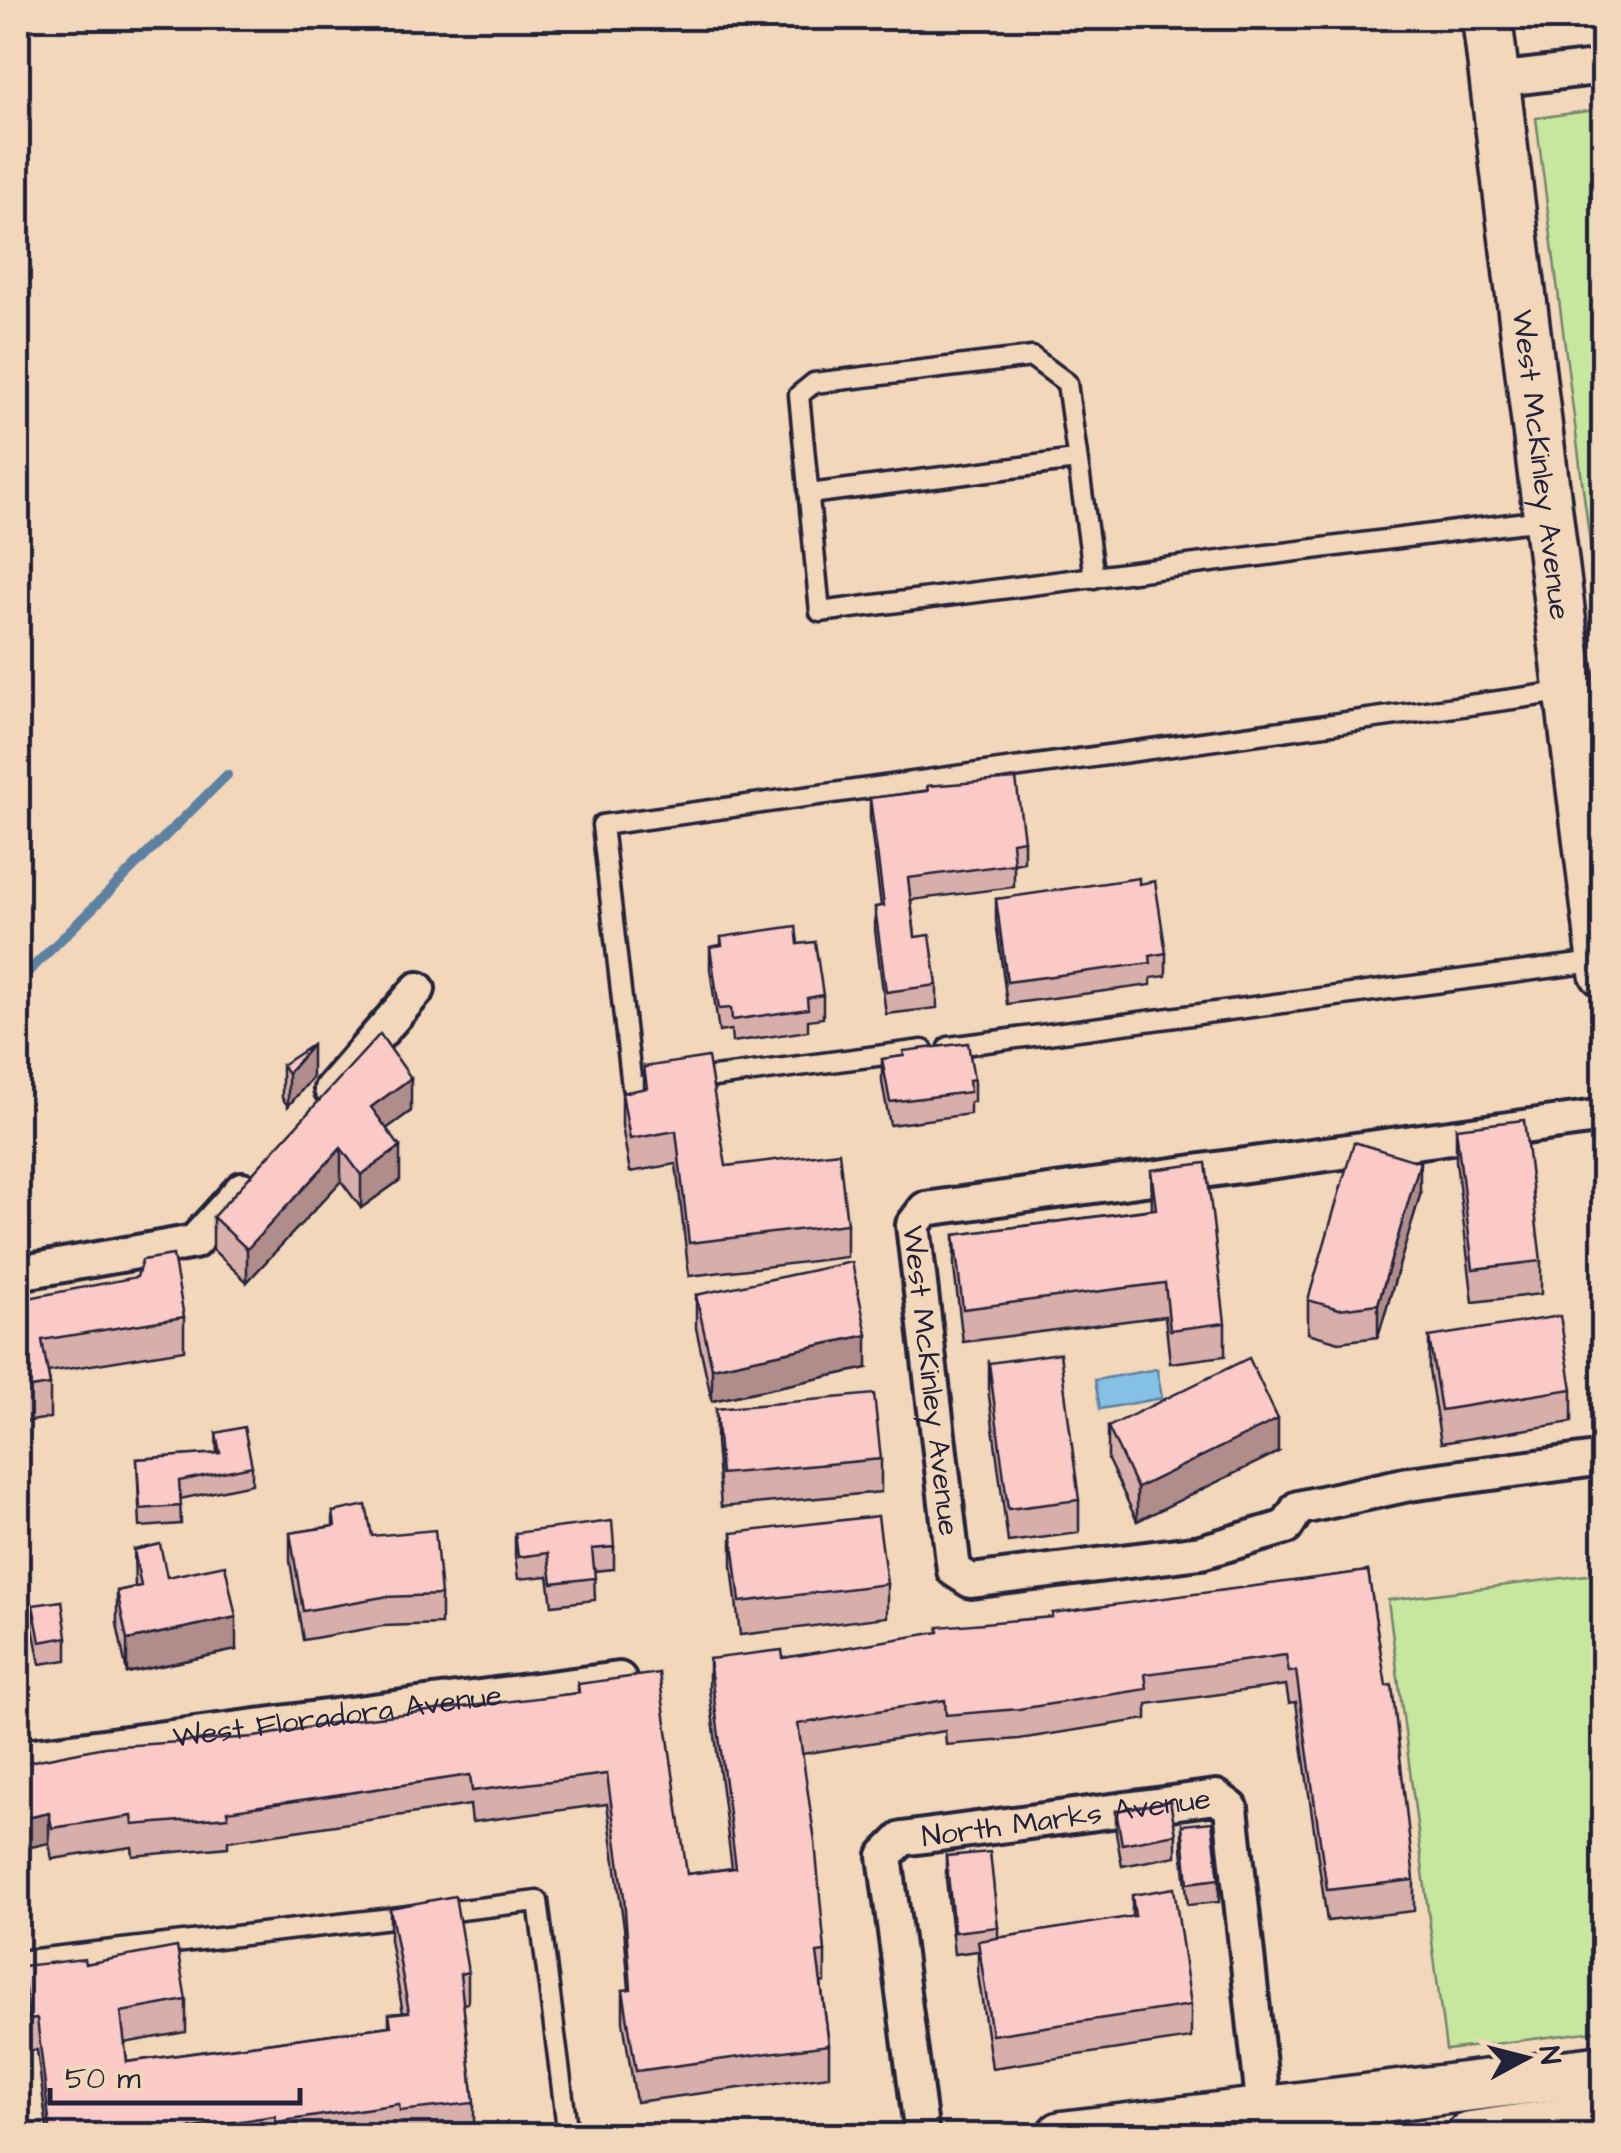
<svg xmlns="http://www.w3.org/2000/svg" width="1621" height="2153" viewBox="0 0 1621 2153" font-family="'Architects Daughter',sans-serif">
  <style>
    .green { fill: #c7e79f; stroke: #74846d; stroke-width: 2.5 }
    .water { fill: #84c1e4; stroke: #5d81a0; stroke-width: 2.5 }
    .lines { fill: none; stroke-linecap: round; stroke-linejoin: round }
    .stream { stroke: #5d81a0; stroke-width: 10 }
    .service-casing { stroke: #22223b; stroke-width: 25 }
    .minor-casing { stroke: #22223b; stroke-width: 40 }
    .secondary-casing { stroke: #22223b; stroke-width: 55 }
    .service { stroke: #f3d7ba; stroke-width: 18 }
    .minor { stroke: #f3d7ba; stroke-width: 32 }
    .secondary { stroke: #f3d7ba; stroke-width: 48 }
    .wall { fill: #d8aeaa; stroke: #22223b; stroke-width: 2.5 }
    .shaded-wall { fill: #b08d8b; stroke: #22223b; stroke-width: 2.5 }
    .building { fill: #fbcac6; stroke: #22223b; stroke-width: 2.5 }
    .labels { text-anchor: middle; stroke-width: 9; stroke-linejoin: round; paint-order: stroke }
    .street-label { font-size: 30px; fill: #22223b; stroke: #f3d7ba }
  </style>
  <rect width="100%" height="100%" fill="#f3d7ba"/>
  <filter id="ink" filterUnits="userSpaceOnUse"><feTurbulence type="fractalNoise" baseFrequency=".01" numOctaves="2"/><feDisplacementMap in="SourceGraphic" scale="20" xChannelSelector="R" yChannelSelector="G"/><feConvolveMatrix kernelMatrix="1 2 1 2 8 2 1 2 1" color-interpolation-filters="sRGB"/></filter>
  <g filter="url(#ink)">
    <g class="green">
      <path d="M1603 109 1604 566 1593 567 1536 118Z"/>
      <path d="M1603 1573V2030L1446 2050 1388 1600Z"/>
    </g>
    <path class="water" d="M1157 1369 1162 1398 1100 1409 1095 1380Z"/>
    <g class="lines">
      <path class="stream" d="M18 982 227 775"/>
      <g class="service-casing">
        <g id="service">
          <path d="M809 494 1076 460"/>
          <path d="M1094 578 1067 383 1032 357 814 383 799 395 820 612 1549 519"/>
          <path d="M949 1047 1602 961"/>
          <path d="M691 1080 923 1050"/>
          <path d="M665 1083 632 1087 602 825 1570 691"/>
          <path d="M435 1913 538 1901 568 2136"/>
          <path d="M18 1961 409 1916"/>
        </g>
      </g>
      <g class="minor-casing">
        <g id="minor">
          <path d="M1495 80 1604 67"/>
          <path d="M331 1089 418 989"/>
          <path id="s1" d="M1604 1116 925 1209 913 1225 954 1570 971 1581 1201 1552 1286 1527 1298 1508 1409 1484 1604 1458"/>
          <path d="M18 1273 194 1242 242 1189"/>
          <path id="s2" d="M18 1757 619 1679"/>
          <path id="s3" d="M922 2136 885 1856 902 1839 1216 1797 1231 1808 1264 2111"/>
        </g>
      </g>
      <g class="secondary-casing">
        <g id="secondary">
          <path id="s4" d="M1487 18 1604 972"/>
          <path d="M1062 2136 1604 2070"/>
          <path d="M1471 2136 1604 2117"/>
        </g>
      </g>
      <use href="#service" class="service"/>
      <use href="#minor" class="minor"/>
      <use href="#secondary" class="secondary"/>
    </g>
    <g class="wall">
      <path d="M870 798 1024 840V862L1014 864V887L911 900 915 937 937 985V1008L886 1014 875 930V907L881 906 870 820Z"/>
      <path d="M1139 884 1166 953V976L1151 978V985L1007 1004 996 921V899Z"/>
      <path d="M721 937 798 944 823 995V1018L808 1020V1031L732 1042 731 1030 719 1032 710 969V947L721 945Z"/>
      <path d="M903 1056 974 1079V1102H970V1114L890 1125 882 1082V1059Z"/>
      <path d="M282 1065 312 1078 288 1106 282 1098Z"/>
      <path d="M644 1067 726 1166 847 1224V1257L689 1276 676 1164 630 1172 622 1126V1093L644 1089Z"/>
      <path d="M411 1111 386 1128 400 1180 361 1208 341 1181 247 1282 213 1250V1217Z"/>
      <path d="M1456 1128 1541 1261V1294L1473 1302 1456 1161Z"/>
      <path d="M1151 1170 1225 1323V1356L1170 1363 1165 1316 963 1342 954 1268V1235L1152 1209Z"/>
      <path d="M1420 1195 1378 1337 1339 1342 1308 1333V1300Z"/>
      <path d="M696 1295 867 1368 712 1401 696 1328Z"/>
      <path d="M18 1300 184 1317V1350L48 1372 50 1385V1418L18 1423Z"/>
      <path d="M1429 1337 1572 1389V1422L1441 1443 1429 1370Z"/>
      <path d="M989 1363 1079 1500V1533L1008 1542 989 1396Z"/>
      <path d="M716 1409 881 1459V1492L721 1507 716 1442Z"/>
      <path d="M1108 1427 1278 1452 1137 1521 1108 1460Z"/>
      <path d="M216 1433 252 1466V1484L180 1499 181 1524 140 1527 137 1459 217 1454Z"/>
      <path d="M333 1512 372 1536 441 1595V1624L383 1626 303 1640 290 1561V1533L333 1526Z"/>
      <path d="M515 1533 614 1547V1569L594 1571 595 1600 552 1605 548 1576 518 1579 515 1555Z"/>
      <path d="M732 1533 887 1584V1617L740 1635 732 1566Z"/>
      <path d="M134 1550 167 1577 236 1650 127 1673 117 1624V1591L135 1587Z"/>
      <path d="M1368 1571 1414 1880V1911L1327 1921 1296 1702 1289 1703 1286 1685 1147 1704V1719L1019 1739 946 1745 945 1731 802 1754 825 1952V1982L821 1983 829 2045V2076L636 2102 623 2021V1990H629L624 1927 607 1804 472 1822 470 1805 228 1841V1847L133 1856 132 1847 52 1859 49 1843 18 1764 255 1737 578 1693V1684L687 1874 732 1868 709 1689V1659L783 1658Z"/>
      <path d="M33 1605 67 1637V1660L40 1664 33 1628Z"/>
      <path d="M1116 1811 1176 1834V1856L1122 1866 1116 1833Z"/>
      <path d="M1182 1825 1219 1879V1902L1188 1905 1182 1848Z"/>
      <path d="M946 1856 998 1927V1938L1132 1917V1895L1191 2005V2038L992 2068 978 1974V1951L954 1954 946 1879Z"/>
      <path d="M390 1908 468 1972V2003L463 2004 474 2103V2134L460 2136H48L37 2050 29 2051 22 1997V1966L85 1964 186 2000V2032L124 2043 127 2062 389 2026V2014L403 2013 390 1940Z"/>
    </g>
    <g class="shaded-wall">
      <path d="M312 1045V1078L288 1106V1073Z"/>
      <path d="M411 1078V1111L371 1140V1107Z"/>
      <path d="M400 1147V1180L361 1208V1175Z"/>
      <path d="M341 1148V1181L247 1282V1249Z"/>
      <path d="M1420 1162V1195L1378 1337V1304Z"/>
      <path d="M867 1335V1368L712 1401V1368Z"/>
      <path d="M1278 1419V1452L1137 1521V1488Z"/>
      <path d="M236 1617V1650L127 1673V1640Z"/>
      <path d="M49 1813V1843L18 1850V1820Z"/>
    </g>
    <g class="building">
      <path d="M1016 779 1024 840 1012 842 1014 864 908 878 915 937 930 935 937 985 886 992 875 907 884 906 870 798 928 791 927 786Z"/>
      <path d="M1139 878V884L1155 881 1166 953 1150 956 1151 963 1007 982 996 899Z"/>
      <path d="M796 926 798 944 815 942 823 995 807 998 808 1009 732 1020 731 1008 719 1009 710 947 722 945 721 937Z"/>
      <path d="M380 1034 411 1078 371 1107 400 1147 361 1175 341 1148 247 1249 213 1217Z"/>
      <path d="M968 1043 974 1079 969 1080 970 1092 890 1102 882 1059 904 1056 903 1051Z"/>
      <path d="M312 1045 288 1073 282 1065Z"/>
      <path d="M708 1057 726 1166 839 1152 847 1224 689 1243 676 1131 630 1139 622 1093 647 1088 644 1067Z"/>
      <path d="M1524 1120 1541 1261 1473 1269 1456 1128Z"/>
      <path d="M1354 1142 1420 1162 1378 1304 1339 1309 1308 1300Z"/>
      <path d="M1206 1163 1225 1323 1170 1330 1165 1283 963 1309 954 1235 1156 1209 1151 1170Z"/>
      <path d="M173 1255 184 1317 42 1340 50 1385 18 1390V1300L137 1277 142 1260Z"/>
      <path d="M852 1262 867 1335 712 1368 696 1295Z"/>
      <path d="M1560 1316 1572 1389 1441 1410 1429 1337Z"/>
      <path d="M1060 1353 1079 1500 1008 1509 989 1363Z"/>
      <path d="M1249 1358 1278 1419 1137 1488 1108 1427Z"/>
      <path d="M874 1394 881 1459 721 1474 716 1409Z"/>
      <path d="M244 1427 252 1466 179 1481 181 1506 140 1509 137 1459 220 1453 216 1433Z"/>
      <path d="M366 1505 372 1536 435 1530 441 1595 383 1597 303 1611 290 1533 335 1526 333 1512Z"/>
      <path d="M878 1516 887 1584 740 1602 732 1533Z"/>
      <path d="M612 1521 614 1547 592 1549 595 1578 552 1583 548 1553 518 1557 515 1533Z"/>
      <path d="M160 1544 167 1577 225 1565 236 1617 127 1640 117 1591 141 1586 134 1550Z"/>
      <path d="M1368 1571 1386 1686 1392 1685 1414 1880 1327 1890 1296 1671 1289 1672 1286 1655 1145 1674 1147 1689 1019 1709 946 1715 945 1700 798 1724 815 1842 825 1952 817 1953 829 2045 636 2071 623 1990 631 1989 624 1897 607 1774 472 1791 470 1775 227 1811 228 1817 133 1825 132 1816 52 1828 49 1813 18 1820V1764L104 1747 255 1737 344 1721 579 1693 578 1684 659 1673 687 1874 736 1868 709 1659 782 1650 783 1658 939 1632 938 1627 1052 1617V1613Z"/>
      <path d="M62 1601 67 1637 40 1642 33 1605Z"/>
      <path d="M1170 1801 1176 1834 1122 1844 1116 1811Z"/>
      <path d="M1212 1822 1219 1879 1188 1883 1182 1825Z"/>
      <path d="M990 1852 998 1927 954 1932 946 1856Z"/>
      <path d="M1174 1888 1191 2005 992 2035 978 1941 1135 1916 1132 1895Z"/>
      <path d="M455 1896 468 1972 460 1974 474 2103 400 2111 399 2104 276 2122 275 2116 137 2136H51L37 2019 29 2020 22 1966 84 1959 85 1964 177 1947 186 2000 121 2012 127 2062 391 2026 389 2014 409 2012 390 1908Z"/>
    </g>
  </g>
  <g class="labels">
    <g class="street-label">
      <text dy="10" stroke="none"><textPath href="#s4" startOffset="450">West McKinley Avenue</textPath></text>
      <text dy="10" stroke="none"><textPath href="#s1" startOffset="862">West McKinley Avenue</textPath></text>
      <text dy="10" stroke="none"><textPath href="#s2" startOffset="322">West Floradora Avenue</textPath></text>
      <text dy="10" stroke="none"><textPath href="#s3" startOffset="472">North Marks Avenue</textPath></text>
    </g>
  </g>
  <rect width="1621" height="2153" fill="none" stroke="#f3d7ba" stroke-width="60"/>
  <rect x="30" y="30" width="1561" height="2093" fill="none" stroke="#22223b" stroke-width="4" filter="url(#ink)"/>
  <g transform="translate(1526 2058) rotate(83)" stroke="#f3d7ba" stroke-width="8" paint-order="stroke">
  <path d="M0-8L18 38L0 25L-18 38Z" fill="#22223b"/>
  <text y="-15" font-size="28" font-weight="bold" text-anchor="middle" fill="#22223b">N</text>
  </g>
  <path d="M50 2088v15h250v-15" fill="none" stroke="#22223b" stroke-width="5"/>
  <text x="65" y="2088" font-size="30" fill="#22223b" stroke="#f3d7ba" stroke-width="8" paint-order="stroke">50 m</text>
</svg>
